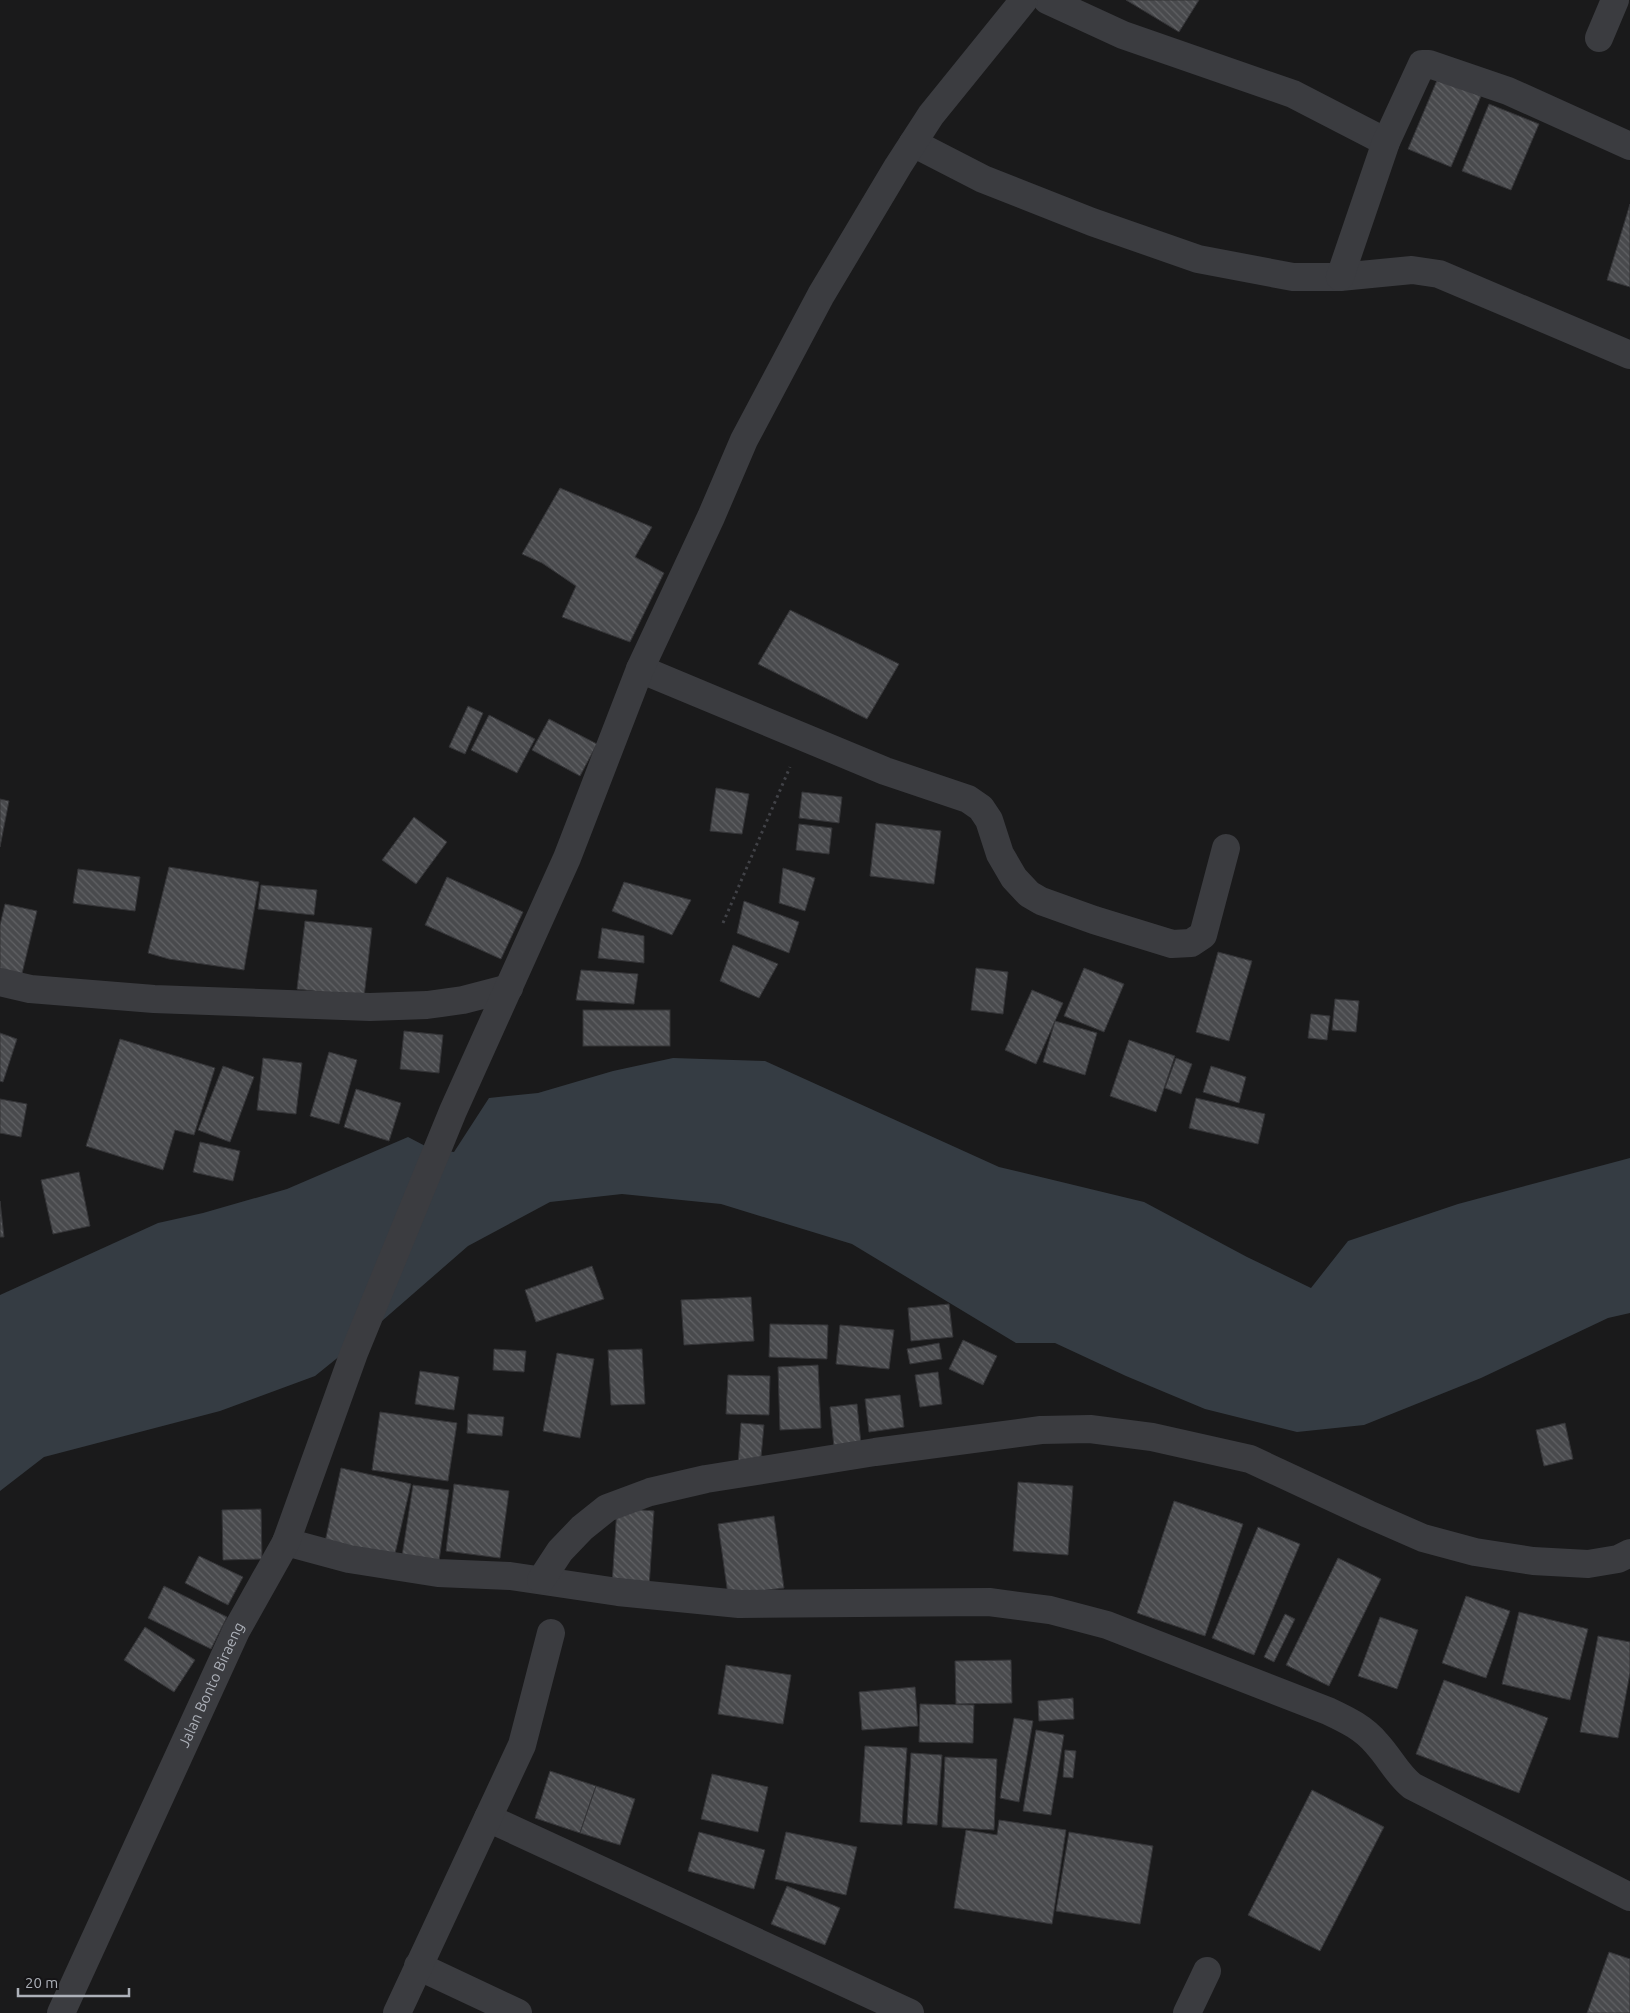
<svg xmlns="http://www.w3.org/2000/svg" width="1630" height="2013" viewBox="0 0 1630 2013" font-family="Ubuntu,sans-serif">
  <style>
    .water { fill: #353c43 }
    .building { fill: url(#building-back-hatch); stroke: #343437 }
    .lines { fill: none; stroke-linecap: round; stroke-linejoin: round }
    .path { stroke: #414247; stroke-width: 3; stroke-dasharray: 2.5 4; stroke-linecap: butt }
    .minor { stroke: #3b3c40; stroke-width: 28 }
    .tertiary { stroke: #3b3c40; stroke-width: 28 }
    .labels { text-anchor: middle; stroke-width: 4; stroke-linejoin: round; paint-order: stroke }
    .street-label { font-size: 15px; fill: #adb1b9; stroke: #151416 }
  </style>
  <defs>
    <pattern id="building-back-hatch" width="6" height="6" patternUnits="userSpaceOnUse" patternTransform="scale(1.25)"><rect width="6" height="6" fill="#494a4d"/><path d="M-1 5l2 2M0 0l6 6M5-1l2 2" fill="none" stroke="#616265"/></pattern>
  </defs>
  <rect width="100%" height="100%" fill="#1a1a1b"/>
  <path class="water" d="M673 1058 765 1061 999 1167 1144 1202 1247 1257 1311 1288 1348 1241 1458 1204 1630 1158V1313L1608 1318 1481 1378 1364 1425 1297 1432 1205 1409 1126 1376 1055 1343H1016L852 1244 721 1204 622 1194 550 1202 468 1246 367 1334 315 1376 220 1411 44 1457 0 1491V1295L158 1223 203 1213 287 1189 408 1137 431 1149 454 1152 489 1098 538 1093 613 1071Z"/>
  <g class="building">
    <path d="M1126 0H1199L1179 32Z"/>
    <path d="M1438 78 1481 96 1451 167 1408 149Z"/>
    <path d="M1489 104 1539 124 1511 190 1462 171Z"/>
    <path d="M1630 204V287L1607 280Z"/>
    <path d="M560 488 652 527 635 557 664 573 630 642 562 617 576 586 542 563 522 554Z"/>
    <path d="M790 610 899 664 867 719 758 664Z"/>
    <path d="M468 706 483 713 465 754 449 747Z"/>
    <path d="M489 715 535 739 517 773 471 750Z"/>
    <path d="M549 719 597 744 580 776 532 750Z"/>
    <path d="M716 788 749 794 742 834 710 831Z"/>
    <path d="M802 792 842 797 839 823 799 818Z"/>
    <path d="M0 799 9 801 0 847Z"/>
    <path d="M414 817 447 842 416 884 382 860Z"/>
    <path d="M876 823 941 831 934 884 870 876Z"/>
    <path d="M799 824 832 828 829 854 796 850Z"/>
    <path d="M169 867 259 882 244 970 169 959 148 953Z"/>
    <path d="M783 868 815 878 805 911 779 903Z"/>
    <path d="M78 869 140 877 135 911 73 903Z"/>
    <path d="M447 877 523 912 501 959 425 925Z"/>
    <path d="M624 882 691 900 672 935 612 911Z"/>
    <path d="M261 885 317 890 314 915 258 909Z"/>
    <path d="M744 901 799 922 789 953 737 933Z"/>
    <path d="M5 904 37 911 20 982 0 977V925Z"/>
    <path d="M305 921 372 928 364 997 297 989Z"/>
    <path d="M602 928 644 936V963L598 958Z"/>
    <path d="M733 945 778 964 759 998 720 981Z"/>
    <path d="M1218 952 1252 961 1229 1041 1196 1032Z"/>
    <path d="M976 968 1008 972 1003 1014 971 1010Z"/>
    <path d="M1084 968 1124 984 1104 1032 1064 1016Z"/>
    <path d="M581 970 638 974 634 1004 576 1000Z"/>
    <path d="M1032 990 1063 1003 1036 1064 1005 1050Z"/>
    <path d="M1335 999 1359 1001 1356 1032 1332 1030Z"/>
    <rect x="583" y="1010" width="87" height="36"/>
    <path d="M1311 1014 1330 1016 1327 1040 1308 1038Z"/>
    <path d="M1055 1021 1097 1033 1085 1075 1043 1062Z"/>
    <path d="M404 1031 443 1035 439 1073 400 1069Z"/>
    <path d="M0 1033 17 1039 3 1082 0 1081Z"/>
    <path d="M120 1039 215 1068 194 1135 175 1130 163 1170 86 1146Z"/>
    <path d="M1129 1040 1175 1056 1156 1112 1110 1096Z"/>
    <path d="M329 1052 357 1060 339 1124 310 1116Z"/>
    <path d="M263 1058 302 1063 296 1114 257 1110Z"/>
    <path d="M1176 1058 1192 1064 1181 1094 1165 1088Z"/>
    <path d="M223 1066 254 1077 230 1142 198 1130Z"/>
    <path d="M1211 1066 1246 1077 1239 1103 1203 1092Z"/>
    <path d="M356 1089 401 1103 389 1141 344 1127Z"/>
    <path d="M1196 1098 1265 1114 1258 1144 1189 1128Z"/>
    <path d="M0 1099 27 1104 21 1137 0 1133Z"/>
    <path d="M200 1142 240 1151 233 1181 193 1172Z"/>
    <path d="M79 1172 90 1226 53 1234 41 1180Z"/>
    <path d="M0 1201 4 1237H0Z"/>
    <path d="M592 1266 604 1299 536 1322 525 1290Z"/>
    <path d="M751 1297 754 1341 684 1345 681 1300Z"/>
    <path d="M949 1304 953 1337 911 1341 908 1308Z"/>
    <path d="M770 1324 828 1325 827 1359 769 1357Z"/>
    <path d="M840 1325 894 1330 889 1369 836 1364Z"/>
    <path d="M963 1340 997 1356 983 1385 949 1369Z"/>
    <path d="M939 1343 942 1359 910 1364 907 1349Z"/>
    <path d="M494 1349 526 1351 524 1372 493 1370Z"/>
    <path d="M642 1349 645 1404 611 1405 608 1350Z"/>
    <path d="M557 1353 594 1359 580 1438 543 1431Z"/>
    <path d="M818 1365 821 1428 780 1430 778 1367Z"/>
    <path d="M420 1371 459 1377 454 1410 415 1404Z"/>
    <path d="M938 1372 942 1404 920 1407 915 1375Z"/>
    <path d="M728 1375 770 1376 769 1415 726 1414Z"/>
    <path d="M900 1395 904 1427 869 1432 865 1399Z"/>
    <path d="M857 1404 861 1444 834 1447 830 1407Z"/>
    <path d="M380 1412 457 1423 448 1481 372 1470Z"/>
    <path d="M468 1414 504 1417 502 1436 467 1433Z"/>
    <path d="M741 1423 764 1425 760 1468 738 1466Z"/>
    <path d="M1565 1423 1573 1459 1544 1466 1536 1430Z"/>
    <path d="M341 1468 411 1484 394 1558 325 1542Z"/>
    <path d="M1018 1482 1073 1486 1068 1555 1013 1551Z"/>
    <path d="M454 1484 509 1491 500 1558 446 1551Z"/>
    <path d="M413 1485 449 1490 439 1561 402 1556Z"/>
    <path d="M1174 1501 1243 1524 1205 1636 1137 1613Z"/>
    <path d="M617 1508 654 1511 649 1588 612 1585Z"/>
    <path d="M261 1509 262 1559 223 1560 222 1510Z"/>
    <path d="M774 1516 784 1588 728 1595 718 1524Z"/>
    <path d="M1258 1527 1300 1544 1254 1655 1212 1638Z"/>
    <path d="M199 1556 243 1577 228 1605 185 1583Z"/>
    <path d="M1338 1558 1381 1579 1329 1686 1286 1665Z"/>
    <path d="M164 1586 227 1617 211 1649 148 1618Z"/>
    <path d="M1466 1596 1510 1611 1486 1678 1442 1663Z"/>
    <path d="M1519 1612 1588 1629 1570 1700 1502 1684Z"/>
    <path d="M1285 1614 1295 1619 1274 1662 1264 1657Z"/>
    <path d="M1380 1617 1418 1630 1397 1689 1358 1676Z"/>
    <path d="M145 1627 195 1660 174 1692 124 1660Z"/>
    <path d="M1598 1636 1630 1642V1673L1618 1738 1580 1732Z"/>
    <path d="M1011 1660 1012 1703 956 1704 955 1661Z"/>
    <path d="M726 1665 791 1675 783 1724 718 1714Z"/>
    <path d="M1444 1680 1548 1718 1519 1793 1416 1754Z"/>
    <path d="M915 1687 918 1726 862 1730 859 1692Z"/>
    <path d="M1073 1698 1074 1719 1039 1721 1038 1701Z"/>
    <path d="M920 1704 974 1705 973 1743 919 1742Z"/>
    <path d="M1014 1718 1033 1721 1019 1802 1000 1798Z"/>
    <path d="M1036 1730 1064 1735 1051 1815 1023 1811Z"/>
    <path d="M865 1746 907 1748 902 1825 860 1822Z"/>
    <path d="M1065 1750 1076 1751 1073 1778 1063 1777Z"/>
    <path d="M911 1753 942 1755 937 1825 907 1823Z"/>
    <path d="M945 1757 997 1759 994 1830 942 1827Z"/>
    <path d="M550 1771 596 1786 580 1833 535 1818Z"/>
    <path d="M712 1774 768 1787 758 1832 701 1819Z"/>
    <path d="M596 1786 635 1799 620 1845 580 1833Z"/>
    <path d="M1312 1790 1384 1827 1320 1951 1248 1915Z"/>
    <path d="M999 1820 1066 1830 1052 1924 954 1908 966 1830 997 1835Z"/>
    <path d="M699 1832 765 1850 754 1889 688 1871Z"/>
    <path d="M786 1832 857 1847 846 1895 775 1879Z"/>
    <path d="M1069 1832 1153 1846 1140 1924 1056 1911Z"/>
    <path d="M787 1886 840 1908 825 1945 771 1924Z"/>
    <path d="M1609 1952 1630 1959V2013H1587Z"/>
  </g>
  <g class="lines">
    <path class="path" d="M723 923 790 767"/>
    <g class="minor">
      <path d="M1047 0 1123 35 1293 94 1386 142"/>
      <path d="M1599 38 1615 0"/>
      <path d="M913 143 983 179 1092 222 1198 259 1293 277H1340L1412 270 1439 274 1630 355"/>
      <path d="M1340 277 1386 142 1422 64H1429L1508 91 1630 146"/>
      <path d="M640 669 885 771 968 799 981 808 989 820 1000 854 1014 878 1029 894 1041 901 1094 920 1172 944 1191 943 1203 935 1226 848"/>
      <path d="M0 982 30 989 154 999 370 1007 427 1005 463 1000 509 988"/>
      <path d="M286 1542 349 1559 438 1573 510 1576 618 1592 739 1604 989 1602 1050 1610 1107 1625 1328 1711C1347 1720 1364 1728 1377 1744 1390 1758 1397 1774 1412 1786L1630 1897"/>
      <path d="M541 1580 560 1551 582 1528 607 1508 650 1492 706 1479 875 1452 1041 1430 1090 1429 1152 1437 1250 1459 1368 1514 1423 1538 1475 1552 1533 1561 1588 1564 1618 1559 1630 1553"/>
      <path d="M488 1818 910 2013"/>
      <path d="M418 1966 518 2013"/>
      <path d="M397 2013 522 1745 551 1633"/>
      <path d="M1187 2013 1207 1971"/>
    </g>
    <path class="tertiary" id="s1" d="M61 2013 236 1631 286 1542 354 1353 453 1111 567 858 640 669 711 517 744 440 821 295 898 166 931 115 1024 0"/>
  </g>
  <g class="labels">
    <g class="street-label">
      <text dy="5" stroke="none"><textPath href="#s1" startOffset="361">Jalan Bonto Biraeng</textPath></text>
    </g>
  </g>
  <path d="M18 1988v8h111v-8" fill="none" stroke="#adb1b9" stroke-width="2.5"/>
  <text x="25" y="1988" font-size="15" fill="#adb1b9" stroke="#151416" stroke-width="4" paint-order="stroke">20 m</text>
</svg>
